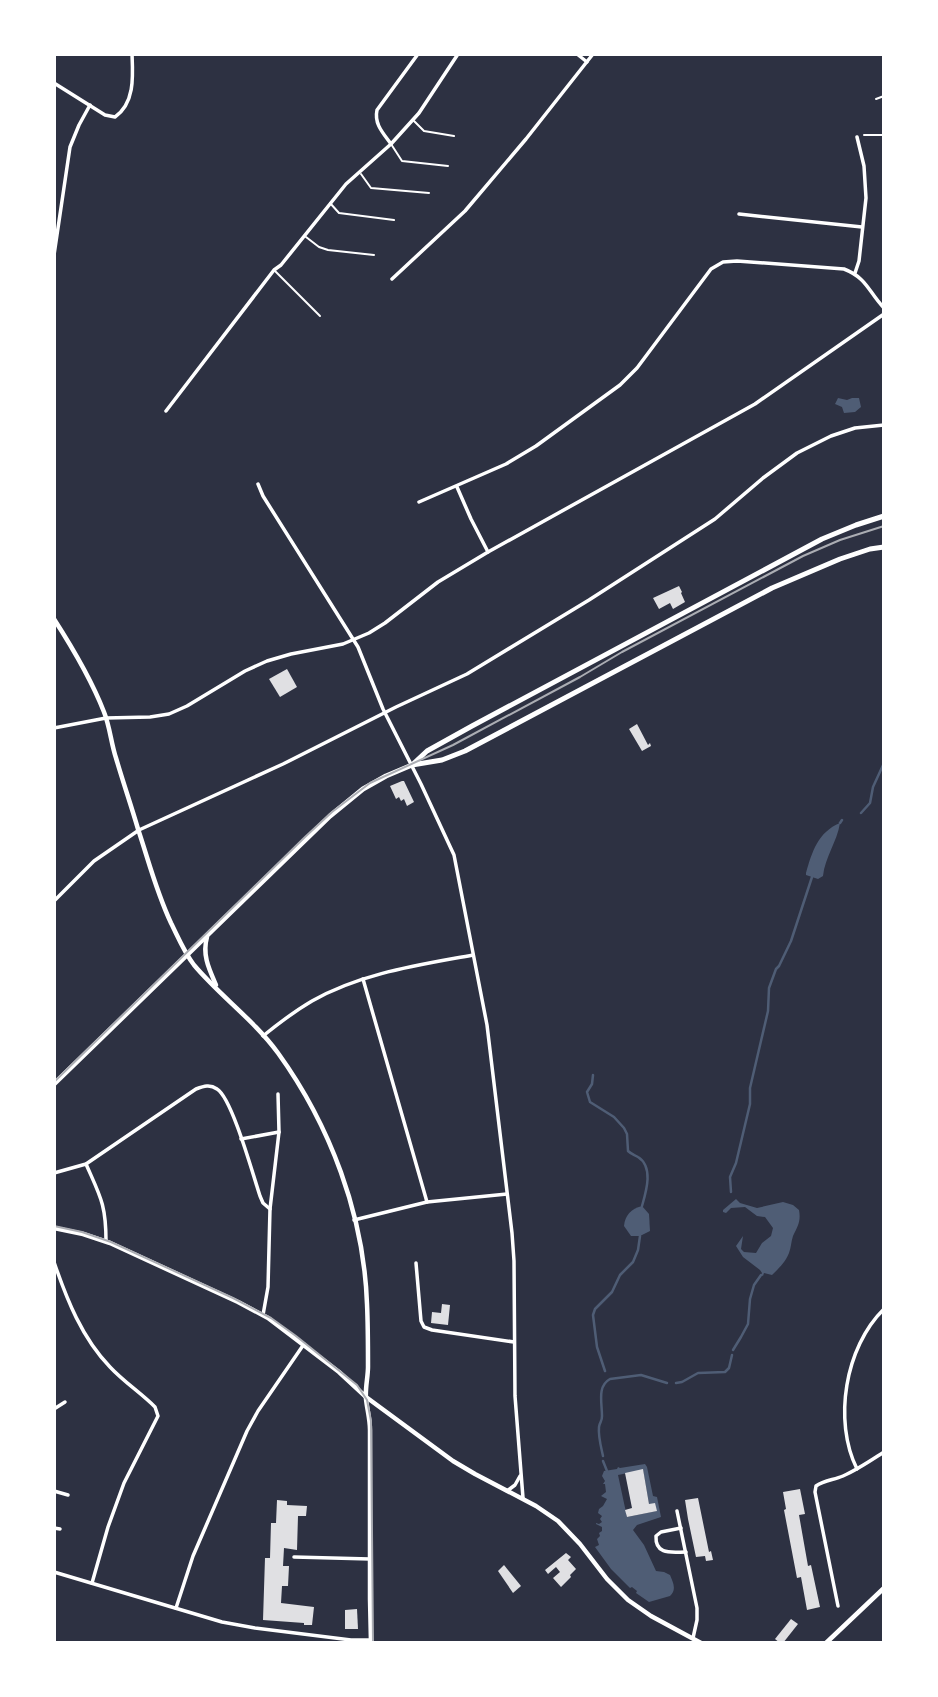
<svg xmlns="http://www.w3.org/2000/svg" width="938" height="1697" viewBox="0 0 938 1697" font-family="Georgia,serif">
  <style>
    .water { fill: #4f5d75; fill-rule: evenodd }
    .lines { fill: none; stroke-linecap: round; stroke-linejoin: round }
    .stream { stroke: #4f5d75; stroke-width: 2.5 }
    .building { fill: #e0e0e3 }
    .path { stroke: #fff; stroke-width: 2 }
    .service { stroke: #fff; stroke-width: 2 }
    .minor { stroke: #fff; stroke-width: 3.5 }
    .tertiary { stroke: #fff; stroke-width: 4.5 }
    .primary { stroke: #fff; stroke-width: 5 }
    .tram { stroke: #abadb3; stroke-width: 2 }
  </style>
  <rect width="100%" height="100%" fill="#2d3142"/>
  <g class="water">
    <path d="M838 398 847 400 852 398H859L861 407 855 412 844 413 842 407 835 404Z"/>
    <path d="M840 823C837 842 825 857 823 876L818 879 806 875V873C812 852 818 832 840 823Z"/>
    <path d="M736 1199 740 1203 757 1208 783 1202 793 1205 799 1210C801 1221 798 1226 793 1236 791 1242 791 1248 789 1253 785 1263 779 1268 772 1275L764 1273 763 1276 761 1275 762 1273 760 1270 743 1257 736 1246 743 1236 741 1249 744 1252 756 1253 762 1243 771 1236 773 1228 765 1217 757 1216 745 1207 731 1208 726 1213 723 1212V1210Z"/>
    <path d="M642 1206 649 1214 650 1231 640 1236H631L624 1226C625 1215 631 1209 642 1206Z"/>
    <path d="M645 1464 647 1467 653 1496 657 1497 661 1517 637 1525 633 1530 644 1545 656 1571 664 1572 670 1575C673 1582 677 1590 670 1596L649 1602 636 1593 637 1591 632 1587 630 1588 611 1569 595 1547 599 1545 597 1539 600 1536 599 1533 602 1531V1527L596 1524V1523L599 1524 602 1522 600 1519 602 1516 598 1513 599 1509 603 1506 607 1499 601 1496 606 1492 605 1484H603L605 1481 602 1476 604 1471 617 1469 618 1467 620 1468ZM643 1470 649 1504 656 1511 627 1517 618 1475Z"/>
  </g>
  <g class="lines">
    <g class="stream">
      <path d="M861 813 870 803 873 787 884 763"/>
      <path d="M840 823 842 820"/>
      <path d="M593 1075 592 1084 587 1092 590 1102 614 1117 624 1128 627 1134 628 1151C631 1154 635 1155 638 1157 654 1167 646 1192 642 1206"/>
      <path d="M731 1192 730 1177 736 1163 750 1104V1088L768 1011 769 988 776 969 779 966 791 941 812 877"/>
      <path d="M733 1350 741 1337 748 1324 750 1299 754 1285 761 1275"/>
      <path d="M605 1371 597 1347 593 1315 595 1309 612 1292 620 1275 633 1262 638 1250 640 1236"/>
      <path d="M676 1383 682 1382 698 1373 725 1372 729 1368 732 1355"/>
      <path d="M603 1456C601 1447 598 1436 599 1427 600 1421 602 1422 602 1416 602 1403 597 1386 610 1379L641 1375 667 1383"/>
      <path d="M603 1461 607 1471"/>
    </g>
  </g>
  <g class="building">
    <path d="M679 586 682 592 681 593 685 602 673 609 670 603 659 609 653 598Z"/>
    <path d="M287 669 297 687 280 697 269 679Z"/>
    <path d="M637 724 648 745 650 743 651 746 642 751 629 729Z"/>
    <path d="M402 781H404L414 802 407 806 404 799 401 801 399 797 396 799 390 786Z"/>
    <path d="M442 1304 450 1305 448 1325 431 1323 432 1312 441 1313Z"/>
    <path d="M643 1469 649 1504 655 1503 657 1511 627 1517 625 1510 632 1508 625 1473Z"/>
    <path d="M800 1489 805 1514 799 1515 808 1566 811 1565 820 1607 807 1610 801 1577 797 1578 784 1510 786 1509 783 1492Z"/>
    <path d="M698 1498 709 1552 711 1551 713 1560 706 1561 705 1556 696 1557 688 1519 685 1500Z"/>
    <path d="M277 1500 287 1501V1505L307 1506 306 1516H298L297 1550 284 1548 283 1566H289L288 1586H282L281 1603 314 1607 312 1625H304V1623L263 1620 265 1558H270L271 1523H276Z"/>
    <path d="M566 1553 571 1557 568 1560 576 1569 570 1575 571 1577 561 1587 553 1578 560 1572 556 1567 548 1574 545 1570Z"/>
    <path d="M504 1565 521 1586 513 1593 498 1571Z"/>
    <path d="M357 1609 358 1629H345V1610Z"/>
    <path d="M791 1619 798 1624 783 1643H780L775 1639Z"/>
  </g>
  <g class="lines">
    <path class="path" d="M864 135H884"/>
    <g class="service">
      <path d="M876 99 884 96"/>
      <path d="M414 121 424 131 454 136"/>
      <path d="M391 144 402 161 448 166"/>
      <path d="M361 174 371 188 429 193"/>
      <path d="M330 203 339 213 394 220"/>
      <path d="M306 237 319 247 328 250 374 255"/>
      <path d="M274 270 320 316"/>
    </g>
    <g class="minor">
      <path d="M577 54 587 62"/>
      <path d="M54 83 105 115 115 117C135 103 133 76 132 54"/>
      <path d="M391 144C383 133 374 124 377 110L418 54"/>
      <path d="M739 214 862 227"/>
      <path d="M54 255 70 147 79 125 90 105"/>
      <path d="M855 273 859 261 866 198 864 166 857 137"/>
      <path d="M392 279 465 211 526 139 593 54"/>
      <path d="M166 411 274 270 281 265 346 184 391 144 419 113 458 54"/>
      <path d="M258 484 263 496 358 647 383 709 421 784 454 855 487 1025 512 1233 514 1261 515 1396 523 1498"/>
      <path d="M457 487 471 519 488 552"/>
      <path d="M419 502 506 464 536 446 620 385 637 368 711 269 723 262 737 261 844 269C867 278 868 291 884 308"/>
      <path d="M54 728 106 718 150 717 169 714 187 706 245 671 267 661 291 654 343 644 369 633 385 623 438 582 488 552 755 404 884 314"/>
      <path d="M54 901 94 861 139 830 283 764 396 707 467 674 589 600 715 519 763 478 797 453 831 436 855 428 884 425"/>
      <path d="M363 979 427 1202"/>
      <path d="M263 1036C279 1023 295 1011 312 1001 361 973 419 965 473 955"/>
      <path d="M241 1139 279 1132"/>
      <path d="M86 1164C100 1196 106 1204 106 1241"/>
      <path d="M54 1173 86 1164 196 1089C204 1086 210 1084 217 1089 232 1098 253 1175 260 1196L263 1203 270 1209"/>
      <path d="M354 1220 427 1202 507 1194"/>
      <path d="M54 1262C67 1300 82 1338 110 1367 124 1382 141 1393 155 1407L158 1416 124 1483 108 1527 92 1583"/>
      <path d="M416 1263 421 1321 424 1327 432 1330 514 1342"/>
      <path d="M263 1315 268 1287 270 1209 279 1132 278 1094"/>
      <path d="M54 1409 65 1402"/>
      <path d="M857 1469C833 1421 845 1347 884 1309"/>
      <path d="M54 1491 68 1495"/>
      <path d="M507 1491 515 1485 520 1476"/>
      <path d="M677 1511 697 1608V1620L693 1638"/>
      <path d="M54 1528 60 1529"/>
      <path d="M681 1528 661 1532 656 1536C655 1556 673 1552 686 1552"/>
      <path d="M294 1557 370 1559"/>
      <path d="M54 1572 222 1622 255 1628 351 1640H371"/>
      <path d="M838 1606 815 1492 816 1486C824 1480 834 1480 843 1476 857 1470 870 1461 884 1452"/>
      <path d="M176 1608 193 1556 247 1431 258 1411 304 1344"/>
    </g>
    <g class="tertiary">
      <path d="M54 619C72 647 92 681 104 712 110 727 111 743 116 758 123 782 131 805 138 829 149 862 156 891 171 923 178 937 184 952 194 965 220 996 254 1020 278 1053 330 1125 364 1215 367 1304 368 1325 368 1346 368 1367 368 1377 365 1388 366 1399 367 1409 370 1419 370 1430V1599L371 1643"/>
      <path d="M207 937C202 955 209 969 216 985"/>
      <path d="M54 1228 83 1234 110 1243 238 1302 268 1318 339 1372 366 1397 453 1461 475 1474 536 1506 558 1521 580 1544 607 1579 628 1600 651 1616 701 1643"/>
      <path d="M826 1643 884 1588"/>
    </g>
    <g class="primary">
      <path d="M412 765 427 751 472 726 822 539 856 525 884 516"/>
      <path d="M54 1084 330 816 363 789 386 776 412 765 442 760 465 751 772 588 840 559 870 549 884 547"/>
    </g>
    <g class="tram">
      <path d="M54 1082 305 837 332 812 370 783 453 745 580 677 622 652 803 556 840 540 884 526"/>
      <path d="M54 1226 82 1232 111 1242 233 1298 271 1318 296 1336 357 1385 367 1400 371 1421 373 1643"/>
    </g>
  </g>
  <rect width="938" height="1697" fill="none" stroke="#ffffff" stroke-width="112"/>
</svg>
